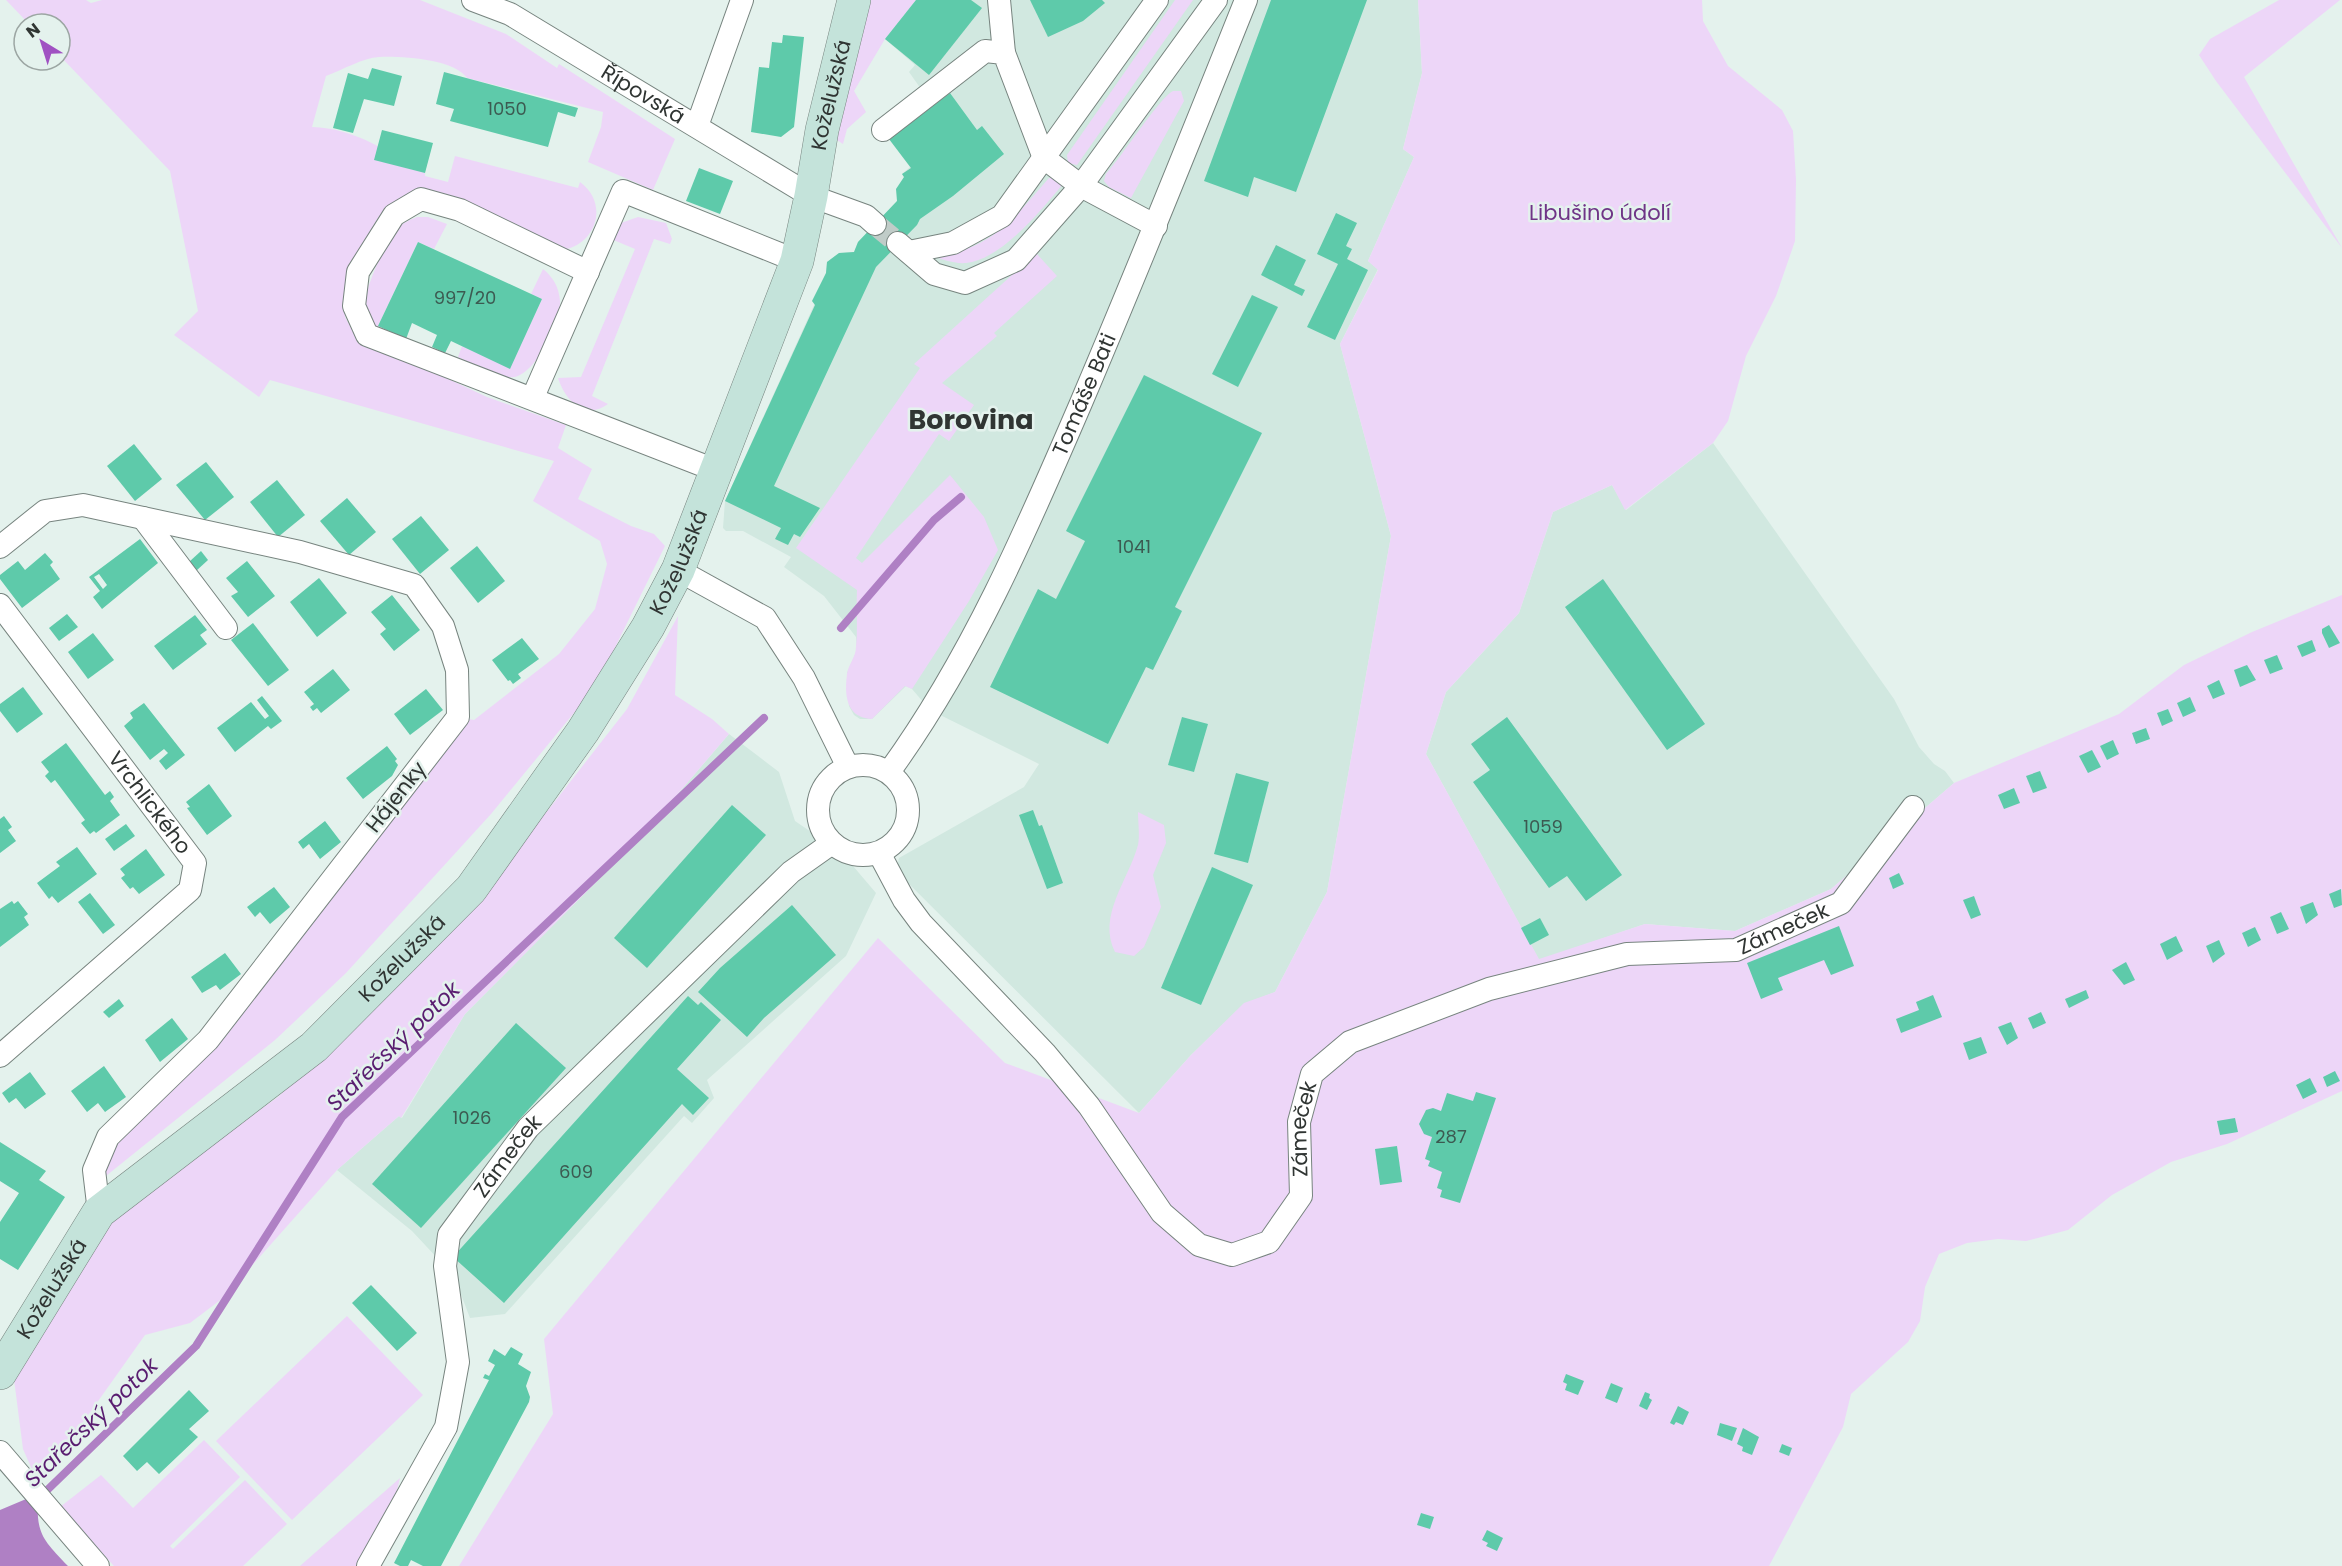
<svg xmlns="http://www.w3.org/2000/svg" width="2342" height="1566" viewBox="0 0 2342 1566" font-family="Poppins,sans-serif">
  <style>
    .built { fill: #d1e8e0 }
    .green { fill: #edd6f8 }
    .water { fill: #af80c4 }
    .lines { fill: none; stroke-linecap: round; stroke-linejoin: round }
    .stream { stroke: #af80c4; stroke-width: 8 }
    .building { fill: #5ecaaa; fill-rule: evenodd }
    .street-tunnel { stroke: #c0ccc8; stroke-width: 22; stroke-dasharray: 22 11; stroke-linecap: butt }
    .street-casing { stroke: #77847f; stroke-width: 24 }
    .secondary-casing { stroke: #77847f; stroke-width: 34 }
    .street { stroke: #fff; stroke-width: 22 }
    .secondary { stroke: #c4e3da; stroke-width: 33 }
    .labels { text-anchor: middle; stroke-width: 5; stroke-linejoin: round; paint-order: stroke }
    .number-label { font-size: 18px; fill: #3c5a51 }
    .street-label { font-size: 21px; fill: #303533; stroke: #e4f2ed }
    .park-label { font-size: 21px; fill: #6f3487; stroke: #e4f2ed }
    .water-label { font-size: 22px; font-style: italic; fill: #591d70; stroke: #e4f2ed }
    .district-label { font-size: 27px; font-weight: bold; fill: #303533; stroke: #e4f2ed }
  </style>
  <rect width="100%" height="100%" fill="#e4f2ed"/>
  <g class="built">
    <path d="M916 0H1418L1422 73 1403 149 1414 157 1368 261 1378 269 1340 344 1391 536 1327 892 1275 992 1244 1004 1191 1055 1139 1113 896 871 899 858 1024 787 1039 764 930 710 912 689 906 686 872 719H860L854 715 849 706 847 673 857 650 856 637 824 596 784 567 791 557 743 531H726L723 528 725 501 814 305 826 273 827 262 839 253 854 252 858 242 897 201 904 177 902 174 910 167 889 139 933 106 909 72 915 65 885 39Z"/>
    <path d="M1713 443 1894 699 1919 747 1934 764 1945 771 1954 783 1831 889 1735 931 1645 924 1539 960 1426 754 1446 692 1519 613 1553 512 1612 485 1626 510Z"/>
    <path d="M729 734 779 772 795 821 842 853 876 893 846 956 707 1080 714 1098 692 1123 684 1116 505 1314 470 1318 454 1276 412 1231 337 1170 399 1116 402 1118 465 1014 640 838Z"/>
  </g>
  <g class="green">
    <path d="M6 0H86L91 3 102 0H420L506 34 557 68 559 64 675 139 653 190 588 162 601 127 603 112 467 78C454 59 402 56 379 57 363 58 342 70 326 76L312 127C355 128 388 152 425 173V176L448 182 455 156 578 188 580 182C609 203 597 244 563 250L446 199 391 206 377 219 344 290 345 317 354 333 367 341 487 397 566 425 558 448 592 469 578 499 631 526 654 534 665 546 596 686 491 814 346 973 275 1040 96 1184 108 1137 208 1040 458 717 474 720 559 654 595 609 607 564 600 541 533 501 554 461 270 380 259 397 174 335 198 311 170 171 60 56V24H29Z"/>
    <path d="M854 0H916L885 39 854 91 866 112 847 129 843 144 822 130Z"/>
    <path d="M1175 0H1193L1077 165 1068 163 1067 155Z"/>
    <path d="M1418 0H1702L1703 21 1728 66 1782 110 1793 131 1796 180 1795 241 1776 296 1746 356 1728 421 1713 443 1625 510 1612 485 1553 512 1519 613 1446 692 1426 754 1539 959 1645 924 1735 931 1831 889 1954 783 2119 714 2184 665 2252 632 2342 595V1091L2227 1144 2171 1162 2112 1195 2068 1230 2026 1241 1998 1239 1967 1243 1939 1254 1925 1287 1920 1321 1908 1342 1851 1394 1843 1427 1769 1566H459L553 1414 544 1339 878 938 1005 1063 1139 1113 1191 1055 1244 1003 1275 992 1327 892 1391 536 1340 344 1378 270 1368 261 1414 157 1403 149 1422 73Z"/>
    <path d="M2279 0H2340L2244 77 2342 248 2216 81 2199 55 2210 39Z"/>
    <path d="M1173 91H1181L1184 101 1131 198 1109 187 1104 181 1106 174C1121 158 1160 97 1173 91Z"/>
    <path d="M1049 178H1056L1062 185C1041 211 1000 260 966 263 954 264 941 259 930 255 988 254 1014 218 1049 178Z"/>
    <path d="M417 217H428L447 224 434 249 418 242 378 326 387 330 384 335C375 328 365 315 365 303 365 289 386 240 397 229 402 223 410 220 417 217Z"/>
    <path d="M638 217 666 223 672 239 670 244 654 239 592 396 608 404C585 421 565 400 558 378L581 377 635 249 611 239 621 223Z"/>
    <path d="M1036 253 1057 276 994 333 997 336 942 383 974 405 949 441 939 434 856 558 862 563 950 475 984 517 998 550 969 601 912 689 905 686 872 719C847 718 844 697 847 674 848 665 856 657 856 647 858 628 856 609 857 590L796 548 920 368 914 364Z"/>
    <path d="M543 269C553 277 559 287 560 301 561 321 536 374 514 377 497 380 474 364 458 357L462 346 510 368 542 299 531 294Z"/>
    <path d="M678 616 675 695 712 719 729 734 640 838 465 1014 401 1118 399 1116 337 1170 223 1298 190 1323 145 1335 74 1435 34 1474 23 1449 11 1356 99 1212 148 1189 278 1097 440 938 549 809 627 709Z"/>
    <path d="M1138 812 1164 825 1166 843 1153 875 1161 907 1144 947 1134 956 1115 952C1097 916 1128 881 1138 845 1140 836 1138 822 1138 812Z"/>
    <path d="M347 1316 423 1395 292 1520 216 1441Z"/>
    <path d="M204 1440 240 1477 170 1546 173 1549 245 1480 287 1524 243 1566H114L60 1507 101 1475 133 1508Z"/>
    <path d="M400 1478 395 1498 356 1566H300Z"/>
  </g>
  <path class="water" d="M38 1494C36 1533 41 1538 68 1566H0V1510Z"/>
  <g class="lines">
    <g class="stream">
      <path d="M841 628 934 520 961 497"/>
      <path d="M40 1497 196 1346 342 1117 764 718"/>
    </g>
  </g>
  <g class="building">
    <path d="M916 0H971L982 8 929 75 885 39Z"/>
    <path d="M1030 0H1102L1105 3 1083 21 1048 37Z"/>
    <path d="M1271 0H1367L1296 192 1254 177 1248 197 1204 181Z"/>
    <path d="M783 35 804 37 794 127 781 137 751 132 759 67 769 68 772 42 782 43Z"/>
    <path d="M372 68 402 76 394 106 364 99 353 133 333 128 348 73 368 79Z"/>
    <path d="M444 72 578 108 575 117 558 112 548 147 450 121 454 109 436 104Z"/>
    <path d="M950 93 977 130 982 126 1004 154 953 196 920 219 917 225 876 267 774 486 820 508 800 537 794 534 788 545 775 539 781 528 725 501 815 305 812 301 826 273 827 262 839 253 854 252 858 242 897 201 896 189 904 177 902 174 911 168 889 139Z"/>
    <path d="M382 130 433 143 425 173 374 160Z"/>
    <path d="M699 168 733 181 720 214 686 201Z"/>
    <path d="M1336 213 1357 223 1346 246 1352 249 1347 259 1368 270 1335 340 1307 327 1338 264 1317 254Z"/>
    <path d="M418 242 542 299 510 369 451 341 445 353 432 347 437 335 412 323 406 339 378 326Z"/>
    <path d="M1276 245 1306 260 1294 285 1305 290 1302 296 1261 275Z"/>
    <path d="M1252 295 1278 307 1238 387 1212 374Z"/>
    <path d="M1144 375 1262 433 1175 607 1182 611 1153 670 1146 667 1108 744 990 687 1038 589 1056 599 1085 541 1066 531Z"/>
    <path d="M134 444 162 479 135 501 107 466Z"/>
    <path d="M206 462 234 497 205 520 176 485Z"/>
    <path d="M277 480 305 515 278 537 250 502Z"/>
    <path d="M347 498 376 532 349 555 320 521Z"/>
    <path d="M421 516 449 550 420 574 392 539Z"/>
    <path d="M140 539 158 563 102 609 93 597 100 591 89 577ZM99 574 107 585 103 589 94 577Z"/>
    <path d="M477 546 505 581 478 603 450 568Z"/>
    <path d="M201 551 208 560 196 571 189 562Z"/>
    <path d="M45 553 53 562 50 565 60 579 22 608 0 579V575L18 561 25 570Z"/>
    <path d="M247 561 275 596 248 617 231 596 238 592 226 578Z"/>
    <path d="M319 578 347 613 317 637 290 602Z"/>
    <path d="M1603 579 1705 724 1667 750 1565 607Z"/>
    <path d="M392 595 420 630 394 651 380 634 386 629 371 612Z"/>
    <path d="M67 614 78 627 59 641 49 628Z"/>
    <path d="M195 615 207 630 200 635 207 644 173 670 154 646Z"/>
    <path d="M253 623 289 670 268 686 231 640Z"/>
    <path d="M2329 625 2340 643 2329 648 2322 633V629Z"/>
    <path d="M93 633 114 660 88 679 68 652Z"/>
    <path d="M522 638 539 659 518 674 521 678 513 684 510 680 508 681 492 660Z"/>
    <path d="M2312 640 2316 651 2302 657 2297 646Z"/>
    <path d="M2277 655 2283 669 2270 674 2264 660Z"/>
    <path d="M2247 665 2256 680 2240 687 2234 670Z"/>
    <path d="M333 669 350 690 321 713 317 708 313 711 310 707 314 704 304 692Z"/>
    <path d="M2219 680 2225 694 2213 699 2207 686Z"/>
    <path d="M23 687 43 714 17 733 0 711V704Z"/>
    <path d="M426 689 443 710 410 735 394 714Z"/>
    <path d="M262 696 282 721 271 729 268 726 235 752 217 728 251 702 265 719 269 716 257 700Z"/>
    <path d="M2190 697 2196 711 2183 717 2177 703Z"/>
    <path d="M144 703 185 755 166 770 159 761 168 753 164 749 150 760 124 726 133 718 130 713Z"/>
    <path d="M2168 709 2173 721 2162 726 2157 713Z"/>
    <path d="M1182 717 1208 724 1194 772 1168 765Z"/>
    <path d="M1507 717 1622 875 1586 901 1567 876 1549 888 1473 782 1490 770 1471 744Z"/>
    <path d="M2146 728 2150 739 2136 744 2132 733Z"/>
    <path d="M2113 740 2119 754 2107 760 2100 746Z"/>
    <path d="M66 743 105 795 110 791 114 797 110 801 120 815 96 833 94 831 90 834 81 823 85 820 55 780 51 783 45 776 49 772 41 762Z"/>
    <path d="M387 746 397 759 395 761 398 765 392 776 363 799 346 778Z"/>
    <path d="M2092 750 2101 767 2088 773 2079 756Z"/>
    <path d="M2040 771 2047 788 2033 793 2026 776Z"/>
    <path d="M1236 773 1269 782 1248 863 1214 854Z"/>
    <path d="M209 784 232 816 207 835 187 808 190 807 186 802Z"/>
    <path d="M2014 788 2020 803 2004 809 1998 795Z"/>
    <path d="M732 805 766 835 647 968 614 938Z"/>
    <path d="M1033 810 1039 826 1042 825 1063 883 1047 889 1019 815Z"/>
    <path d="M4 816 12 827 8 830 16 841 0 853V819Z"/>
    <path d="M325 821 341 842 320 859 309 844 303 849 298 842Z"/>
    <path d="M126 824 135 836 114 851 105 839Z"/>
    <path d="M77 847 97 874 58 903 52 896 49 899 37 883 60 866 56 862Z"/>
    <path d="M146 849 165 875 139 894 133 887 130 889 121 878 125 875 120 869Z"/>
    <path d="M1212 867 1253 885 1201 1005 1161 988Z"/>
    <path d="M1899 873 1904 884 1893 889 1889 878Z"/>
    <path d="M274 887 290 907 270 924 260 912 255 917 247 907Z"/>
    <path d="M2341 889 2342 905 2334 908 2329 894Z"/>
    <path d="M90 893 115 925 103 934 78 902Z"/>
    <path d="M1974 896 1981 915 1971 919 1963 900Z"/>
    <path d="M12 901 14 904 18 901 28 914 24 917 29 925 0 947V909Z"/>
    <path d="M2313 902 2318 915 2306 924 2300 907Z"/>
    <path d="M792 905 836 955 764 1018 747 1037 698 992 720 968Z"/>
    <path d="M2281 912 2289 929 2277 934 2270 917Z"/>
    <path d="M1540 918 1549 935 1530 945 1521 928Z"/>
    <path d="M1839 926 1854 966 1831 975 1824 960 1778 978 1783 990 1761 999 1747 963Z"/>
    <path d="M2255 927 2261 940 2248 947 2242 933Z"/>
    <path d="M2176 936 2183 951 2167 960 2160 944Z"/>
    <path d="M2219 940 2225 954 2213 963 2206 946Z"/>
    <path d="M225 953 241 974 220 990 216 985 202 993 191 977Z"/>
    <path d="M2126 962 2135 980 2124 985 2112 970Z"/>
    <path d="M2086 990 2089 998 2069 1008 2065 999Z"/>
    <path d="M1933 995 1942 1017 1901 1033 1896 1019 1919 1010 1916 1002Z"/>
    <path d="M688 996 698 1005 701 1002 721 1020 677 1069 709 1098 693 1115 682 1104 504 1303 453 1257Z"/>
    <path d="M119 999 124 1006 109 1018 103 1012Z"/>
    <path d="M2041 1012 2046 1023 2033 1029 2028 1018Z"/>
    <path d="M172 1018 188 1039 160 1062 145 1040Z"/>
    <path d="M2011 1022 2018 1038 2007 1045 1998 1027Z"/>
    <path d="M516 1023 566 1068 421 1228 372 1184Z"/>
    <path d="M1981 1037 1987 1053 1969 1060 1963 1043Z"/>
    <path d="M104 1066 126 1097 105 1112 98 1103 87 1112 71 1091Z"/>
    <path d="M2335 1071 2340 1081 2327 1087 2323 1077Z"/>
    <path d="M30 1072 46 1094 25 1109 16 1098 9 1103 2 1093Z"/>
    <path d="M2310 1078 2317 1092 2303 1099 2296 1085Z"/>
    <path d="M1476 1092 1496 1098 1460 1203 1440 1197 1442 1190 1437 1188 1442 1172 1428 1166 1430 1161 1425 1159 1432 1137 1424 1134 1419 1124 1426 1110 1433 1108 1441 1111 1447 1093 1473 1101Z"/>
    <path d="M2235 1118 2238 1132 2220 1135 2217 1121Z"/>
    <path d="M0 1142 46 1171 39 1180 65 1197 18 1270 0 1259V1222L19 1193 0 1181Z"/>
    <path d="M1397 1146 1402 1182 1380 1185 1375 1149Z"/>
    <path d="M371 1285 417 1333 397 1351 352 1303Z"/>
    <path d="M511 1347 523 1354 518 1364 531 1372 526 1386 530 1397 529 1402 441 1566H423L411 1560 408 1566H400L394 1563 489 1380 483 1378 485 1374 489 1376 495 1365 488 1361 494 1349 505 1356Z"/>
    <path d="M1566 1374 1584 1381 1578 1395 1565 1390 1567 1384 1563 1382Z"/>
    <path d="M1611 1383 1623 1388 1617 1403 1605 1398Z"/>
    <path d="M189 1390 209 1411 189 1429 198 1437 159 1474 147 1462 137 1471 123 1456Z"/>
    <path d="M1645 1392 1650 1394 1649 1398 1652 1400 1647 1410 1639 1406Z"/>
    <path d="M1678 1406 1689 1412 1683 1425 1676 1422 1674 1425 1670 1423Z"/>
    <path d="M1720 1423 1737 1428 1732 1441 1717 1435Z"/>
    <path d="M1743 1428 1759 1437 1752 1455 1742 1451 1743 1447 1737 1444Z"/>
    <path d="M1782 1444 1792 1448 1789 1456 1779 1452Z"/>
    <path d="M1421 1513 1434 1517 1430 1529 1417 1525Z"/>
    <path d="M1487 1530 1503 1538 1497 1551 1486 1546 1488 1543 1482 1540Z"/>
  </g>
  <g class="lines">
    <path class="street-tunnel" d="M875 224 898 243"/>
    <g class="street-casing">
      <g id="street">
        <path id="s1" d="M473 0 510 14 811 196 866 216 875 224"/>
        <path d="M999 0 1004 53"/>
        <path d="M697 126 742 0"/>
        <path d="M883 130 985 51 1004 53 1044 158 1081 186 1156 226"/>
        <path d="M898 243 934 274 965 283 1016 260 1081 186 1216 0"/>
        <path d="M909 252 953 243 1002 216 1157 0"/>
        <path d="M588 272 460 210 421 199 394 215 358 272 354 306 367 335 715 470"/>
        <path d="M533 397 623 191 797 261"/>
        <path d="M143 518 226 628"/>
        <path d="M0 547 45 511 83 505 300 552 414 585 443 626 457 670 458 717 208 1040 108 1137 94 1170 99 1212"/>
        <path d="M678 570 765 618 804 678 848 767"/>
        <path id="s2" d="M0 605 195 863 190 890 0 1056"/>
        <circle cx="863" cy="810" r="45"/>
        <path id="s3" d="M889 772C971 659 1026 531 1081 403 1138 269 1192 135 1246 0"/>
        <path id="s4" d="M879 853 904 900 921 923 1045 1053 1089 1106 1162 1213 1199 1245 1232 1255 1269 1242 1301 1196 1299 1122 1312 1074 1350 1042 1489 989 1627 954 1736 950 1841 903 1913 807"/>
        <path d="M0 1452 98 1566"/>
        <path id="s5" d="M368 1566 446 1427 458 1362 445 1266 449 1235 528 1128 791 872 832 843"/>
      </g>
    </g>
    <g class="secondary-casing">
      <g id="secondary">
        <path id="s6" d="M0 1373 99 1212 314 1047 471 889 583 731 648 627 678 570 797 261 811 196 822 130 854 0"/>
      </g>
    </g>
    <use href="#street" class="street"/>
    <use href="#secondary" class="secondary"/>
  </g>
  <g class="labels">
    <g class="number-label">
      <text x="507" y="115">1050</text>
      <text x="465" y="304">997/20</text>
      <text x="1134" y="553">1041</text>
      <text x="1543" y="833">1059</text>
      <text x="472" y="1124">1026</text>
      <text x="1451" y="1143">287</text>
      <text x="576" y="1178">609</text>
    </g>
    <g class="street-label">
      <text dy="7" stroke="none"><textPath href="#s1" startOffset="195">Řípovská</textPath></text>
      <text dy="7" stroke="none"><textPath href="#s6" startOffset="1564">Koželužská</textPath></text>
      <text dy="7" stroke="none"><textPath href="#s3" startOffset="426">Tomáše Bati</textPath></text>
      <text dy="7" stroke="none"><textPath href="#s6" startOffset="1071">Koželužská</textPath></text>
      <text transform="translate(396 797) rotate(-52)" y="7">Hájenky</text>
      <text dy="7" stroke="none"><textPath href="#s2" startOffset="248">Vrchlického</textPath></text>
      <text dy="7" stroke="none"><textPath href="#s4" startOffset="1264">Zámeček</textPath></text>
      <text dy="7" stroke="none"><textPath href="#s6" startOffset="585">Koželužská</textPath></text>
      <text dy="7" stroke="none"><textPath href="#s4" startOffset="706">Zámeček</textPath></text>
      <text dy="7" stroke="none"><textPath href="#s5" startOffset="452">Zámeček</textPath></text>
      <text dy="7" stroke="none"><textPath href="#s6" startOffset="99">Koželužská</textPath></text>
    </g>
    <g class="park-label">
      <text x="1600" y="220">Libušino údolí</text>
    </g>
    <g class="water-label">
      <text transform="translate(393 1046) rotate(-44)" y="8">Stařečský potok</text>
      <text transform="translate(91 1422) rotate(-44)" y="8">Stařečský potok</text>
    </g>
    <g class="district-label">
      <text x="971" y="429">Borovina</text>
    </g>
  </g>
  <g transform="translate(42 42) rotate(322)"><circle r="28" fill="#e4f2ed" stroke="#9ca6a3" stroke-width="1.5"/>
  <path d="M0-4.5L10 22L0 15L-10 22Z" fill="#a051c2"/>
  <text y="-9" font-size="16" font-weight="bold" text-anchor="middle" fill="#303533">N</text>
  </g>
</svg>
